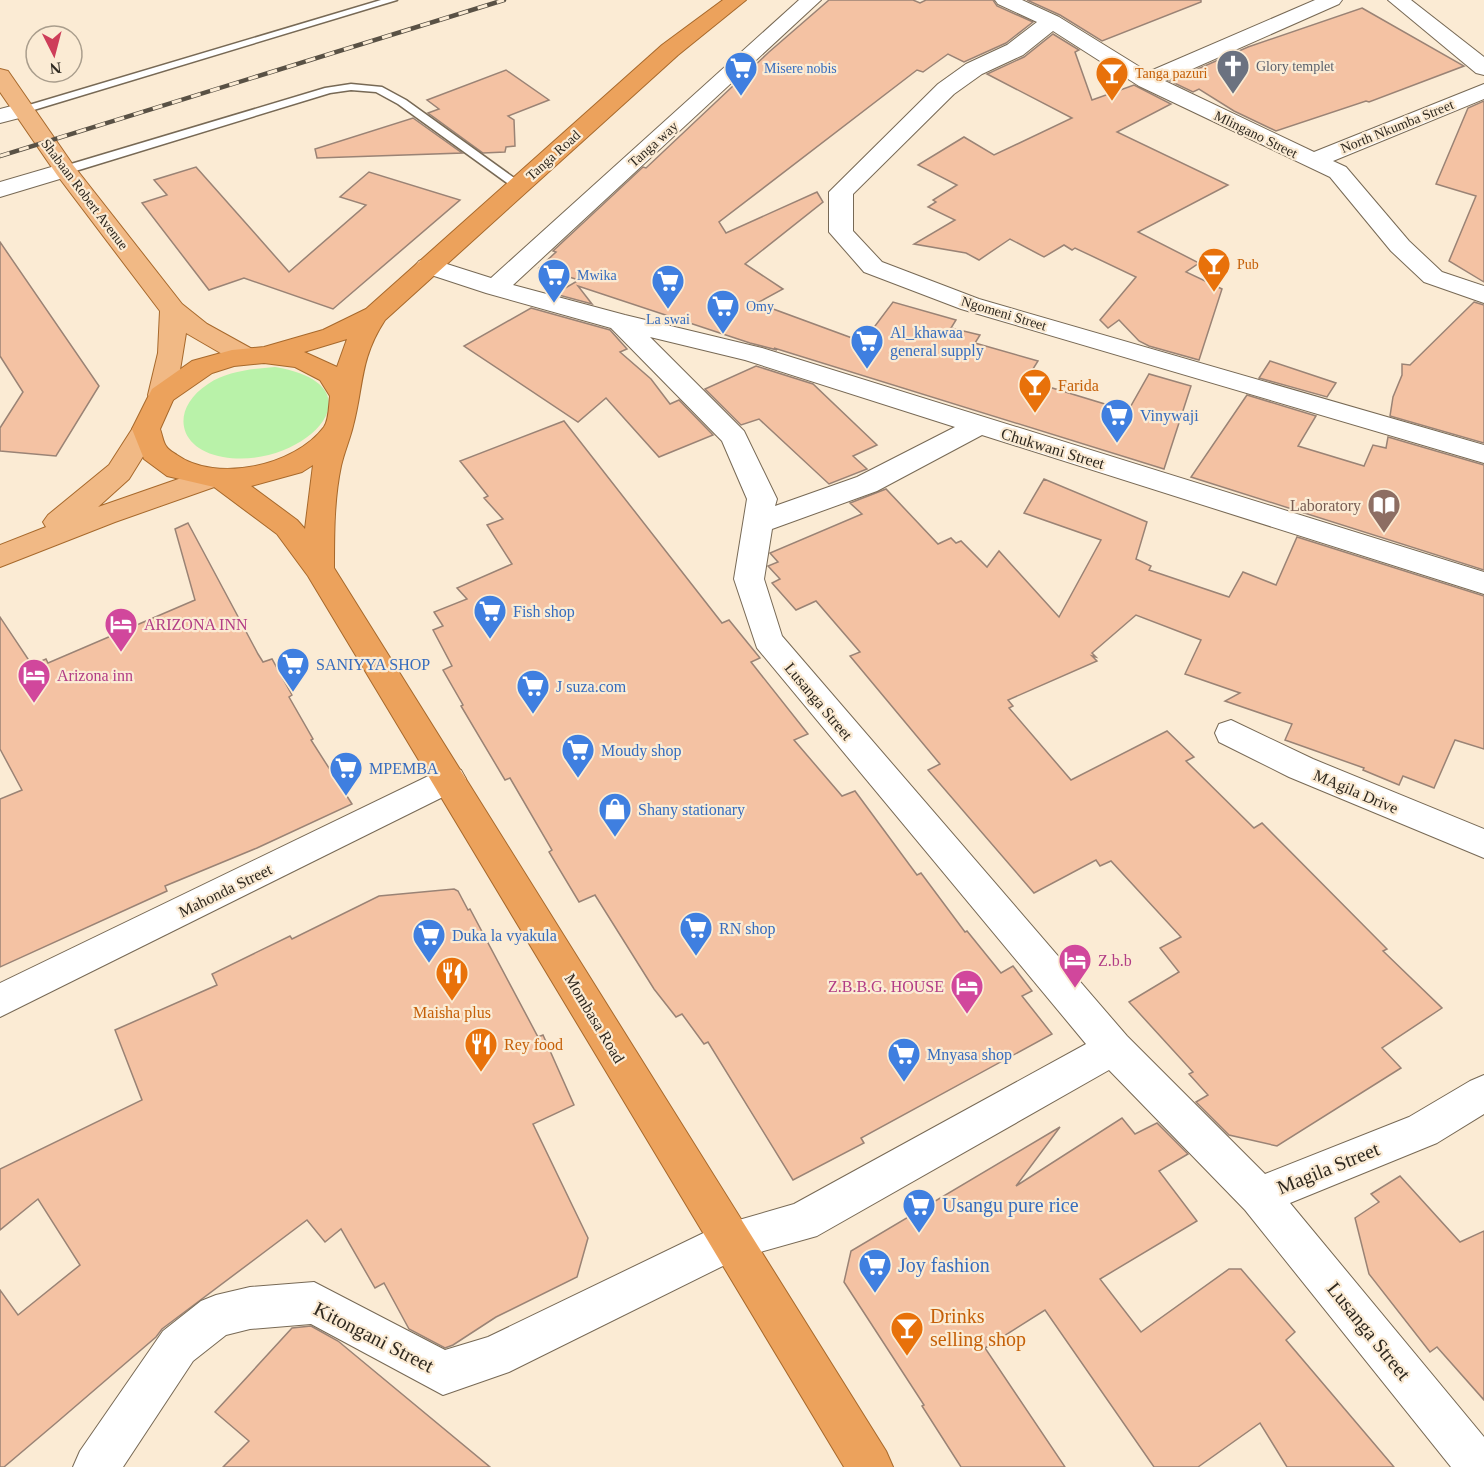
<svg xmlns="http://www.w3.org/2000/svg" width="1484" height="1467" viewBox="0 0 1484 1467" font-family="'Times New Roman',serif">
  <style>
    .green { fill: #b9f2a9 }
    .building { fill: #f4c2a3; stroke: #9a8375; stroke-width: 1.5 }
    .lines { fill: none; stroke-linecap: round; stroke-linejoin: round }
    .service-casing { stroke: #776955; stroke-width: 3 }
    .minor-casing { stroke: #776955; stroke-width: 2 }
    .primary-casing { stroke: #a7692c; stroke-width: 2 }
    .trunk-casing { stroke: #a7692c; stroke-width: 2 }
    .service { fill: #fff; fill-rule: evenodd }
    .minor { fill: #fff; fill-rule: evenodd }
    .primary { fill: #f1b985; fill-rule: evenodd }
    .trunk { fill: #eca25c; fill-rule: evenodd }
    .rail-casing { stroke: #595145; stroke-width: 4.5 }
    .rail { stroke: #fbebd4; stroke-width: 3; stroke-dasharray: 10; stroke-linecap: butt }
    .labels { text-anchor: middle; stroke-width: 4.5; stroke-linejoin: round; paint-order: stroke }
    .far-worship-label { font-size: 14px; fill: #5b616d; stroke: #fbebd4; text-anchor: start }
    .far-shop-label { font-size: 14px; fill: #366cbe; stroke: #fbebd4; text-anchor: start }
    .far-food-label { font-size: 14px; fill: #c56008; stroke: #fbebd4; text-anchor: start }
    .far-street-label { font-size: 14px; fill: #2f2920; stroke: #fbebd4 }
    .shop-label { font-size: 16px; fill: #366cbe; stroke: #fbebd4; text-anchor: start }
    .food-label { font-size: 16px; fill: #c56008; stroke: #fbebd4; text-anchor: start }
    .street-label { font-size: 16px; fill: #2f2920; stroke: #fbebd4 }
    .education-label { font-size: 16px; fill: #785e54; stroke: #fbebd4; text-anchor: end }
    .hotel-label { font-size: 16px; fill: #b23c85; stroke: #fbebd4; text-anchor: start }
    .near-street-label { font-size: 20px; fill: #2f2920; stroke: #fbebd4 }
    .near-shop-label { font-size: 20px; fill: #366cbe; stroke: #fbebd4; text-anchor: start }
    .near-food-label { font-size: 20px; fill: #c56008; stroke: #fbebd4; text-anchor: start }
  </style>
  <rect width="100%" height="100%" fill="#fbebd4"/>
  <path class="green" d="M275 367C387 386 302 471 223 457 177 449 170 409 208 384 228 371 252 369 275 367Z"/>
  <g class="building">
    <path d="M829 0H913L920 3 926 0H993L997 6 1033 22 1006 43 964 62 948 54 923 72 917 70 719 222 726 233 817 192 823 202 745 264 783 289 757 303 863 342 893 302 956 320 951 328 980 335 975 343 1038 361 1026 380 1128 411 1149 374 1191 386 1164 469 774 348 777 350 750 343 578 286 592 304 555 294 579 280 539 268 556 252 553 251 643 167 646 168 769 52Z"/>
    <path d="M1027 0H1201V2L1102 41 1060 15Z"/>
    <path d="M1362 8 1464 66 1369 102 1366 101 1276 131 1234 111 1199 89 1193 92 1170 81 1248 47Z"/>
    <path d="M1053 34 1079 50 1075 52 1092 100 1134 85 1171 104 1117 132 1228 185 1138 232 1199 263 1186 272 1222 289 1199 360 1149 346 1139 341 1119 320 1108 328 1100 320 1136 277 1075 248 1072 250 1064 245 1044 257 1010 239 979 260 966 253 914 244 955 220 928 207 936 202 933 200 957 185 918 165 964 137 994 155 1072 118 987 74 1024 57Z"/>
    <path d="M506 70 549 100 508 116 514 120 515 146 506 147 505 152 483 153 428 113 439 109 427 100Z"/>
    <path d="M1484 101V282L1449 261 1476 196 1436 184 1468 108Z"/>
    <path d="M413 118 462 153 317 158 315 149Z"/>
    <path d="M196 167 289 272 366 205 340 197 369 172 460 200 333 309 244 278 209 290 142 203 167 195 154 180Z"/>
    <path d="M0 242 99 386 56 456 0 451V428L23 392 0 356Z"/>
    <path d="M1474 302 1484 305V443L1390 416 1393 397 1402 375V364L1410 365Z"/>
    <path d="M531 308 610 330 627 349 620 352 651 379 670 404 679 400 713 435 659 457 606 398 578 422 464 346Z"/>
    <path d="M1270 361 1336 383 1327 397 1259 378Z"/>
    <path d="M756 366 813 384 877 445 853 456 867 469 829 484 759 419 741 425 705 389Z"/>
    <path d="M1247 395 1316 416 1298 446 1364 466 1373 445 1386 448 1388 437 1484 465V570L1191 477Z"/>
    <path d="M564 421 722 623 729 620 760 658 751 662 808 734 794 740 842 796 855 791 917 875 921 873 965 932 967 931 1001 973 1013 966 1032 991 1022 996 1052 1034 861 1138 864 1143 793 1180 708 1042 704 1044 682 1014 676 1017 654 989 595 895 579 902 549 852 552 850 510 778 505 780 461 706 463 705 443 670 452 666 433 630 443 626 434 612 467 599 457 588 512 564 487 525 503 519 484 498 488 496 460 461Z"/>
    <path d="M1044 479 1147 522 1136 559 1151 566 1149 570 1229 597 1243 572 1276 585 1297 537 1484 596V749L1455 740 1434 788 1403 776 1399 785 1363 770 1364 768 1285 740 1292 724 1225 701 1240 693 1185 674 1201 640 1136 615 1092 653 1096 657 1092 656 1097 661 1008 700 1013 706 1009 708 1071 780 1167 731 1194 757 1186 761 1254 828 1262 823 1387 949 1383 951 1442 1008 1382 1048 1401 1068 1277 1146 1229 1135 1196 1102 1208 1095 1189 1074 1193 1072 1129 1002 1179 972 1160 948 1181 937 1111 861 1100 866 1096 860 1034 893 928 770 940 764 850 656 860 652 816 601 796 610 772 583 780 579 768 566 778 562 770 553 862 514 850 503 886 489 938 544 951 538 956 543 961 541 987 567 999 551 1059 617 1101 540 1024 513Z"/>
    <path d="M188 523 258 654 263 662 272 659 292 695 289 697 313 739 311 740 352 804 257 848 165 886 167 891 0 967V799L22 790 0 749V617L32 665 46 659 48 663 195 600 175 529Z"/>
    <path d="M454 889 458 891 468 910 470 909 538 1037 543 1035 574 1105 533 1124 588 1238 577 1277 496 1317 453 1345 445 1348 409 1329 384 1283 375 1288 341 1229 325 1242 307 1220 162 1329 156 1337 56 1423 4 1467H0V1290L18 1315 80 1265 38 1199 0 1230V1169L142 1100 115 1030 217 985 212 974 290 936 292 939 379 896Z"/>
    <path d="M1122 1118 1135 1134 1157 1123 1188 1154 1159 1171 1197 1221 1100 1279 1141 1332 1229 1269H1241L1295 1332 1286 1340 1394 1467H1287L1260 1423 1198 1467H1154L1045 1310 985 1348 1065 1467H961L922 1406 924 1405 844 1282 851 1251 1060 1127 1016 1186Z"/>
    <path d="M1400 1176 1460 1242 1484 1231V1400L1437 1347 1430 1352 1369 1274 1355 1218 1379 1202 1371 1194Z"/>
    <path d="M311 1326 338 1341 490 1467H223L249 1441 215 1412 292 1328Z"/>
  </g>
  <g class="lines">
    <g class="service-casing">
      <g id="service">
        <path d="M381 0H397L27 112H19L17 110 19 108Z"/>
        <path d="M351 84 382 87 406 100 524 185 522 188H514L398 104 376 92 351 90 330 93 69 173 65 174 59 170 61 167 325 88Z"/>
      </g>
    </g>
    <g class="minor-casing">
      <g id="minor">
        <path d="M799 0H821L513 285 625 315 762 348 1484 572V594L982 435 877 491 772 529 764 579 782 636 1127 1036 1265 1174 1409 1117 1470 1081 1484 1075V1114L1437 1143 1290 1203 1484 1437V1467H1451L1245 1210 1109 1070 817 1236 739 1258 509 1372 443 1395 311 1324 250 1329 226 1335 193 1361 123 1467H73L80 1451 163 1331 201 1301 216 1295 250 1287 314 1282 445 1350 488 1337 718 1226 794 1204 1086 1044 757 648 734 579 747 499 722 441 611 328 486 293 419 271 415 266 419 261 428 258 491 278ZM650 337 745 360 955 427 857 477 775 506 777 499 744 431Z"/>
        <path d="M995 0H1022L1059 17 1148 72 1315 0H1342L1339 4 1165 81 1314 152 1484 84V99L1333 161 1346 167 1409 241 1442 272 1484 286V303L1424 282 1391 251 1330 177 1139 86 1053 31 1023 55 982 74 954 94 853 194V231L882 262 979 299 1484 445V463L961 309 864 272 829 232V192L938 84 966 64 1007 45 1037 22 998 4Z"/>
        <path d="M1388 0H1411L1484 57V75L1476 73Z"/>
        <path d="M23 103 31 105 34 110 31 115 0 123V109Z"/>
        <path d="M65 163 73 165 77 170 73 175 0 197V182Z"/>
        <path d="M1231 720 1313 759 1484 829V858L1289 777 1219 742 1215 733 1219 724Z"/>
        <path d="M449 766 461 770 466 779 461 788 0 1017V983Z"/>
      </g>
    </g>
    <g class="primary-casing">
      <g id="primary">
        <path d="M0 69 8 71 73 165 182 304 207 324 254 350 258 356 254 362 245 364 236 362 186 333 176 395 172 401 162 404 152 401 148 395 158 353 160 311 57 175 0 92Z"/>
        <path d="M146 420 156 423 160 429 129 479 98 507 210 468 220 471 224 478 220 485 115 522 0 567V545L46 527 43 522 48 515 109 465 136 423Z"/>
      </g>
    </g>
    <g class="trunk-casing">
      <path id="trunk" d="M723 0H746L678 55 385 320C359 360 364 385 353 426 350 439 344 452 341 466 334 499 334 534 334 568L886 1451 893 1467H844L308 576 277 534 214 487 167 476 144 459 132 429 152 389 192 361 232 350 264 347 323 330 366 309 662 45ZM347 339 337 367 304 352ZM264 363 295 367 320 380 330 396C329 405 329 420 324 427 295 466 216 483 177 455 174 453 168 450 166 446 163 442 162 434 160 429L173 400 212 373 234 366ZM313 465 305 529 297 520 251 486 302 472Z"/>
    </g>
    <use href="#service" class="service"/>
    <use href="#minor" class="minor"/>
    <use href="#primary" class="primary"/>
    <use href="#trunk" class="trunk"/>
    <g class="rail-casing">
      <path id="rail" d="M0 156 504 0"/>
    </g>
    <use href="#rail" class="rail"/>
  </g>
  <defs>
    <g id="church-pin" transform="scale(1.725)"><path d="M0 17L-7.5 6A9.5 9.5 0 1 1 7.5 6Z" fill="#6b7280" stroke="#fbebd4"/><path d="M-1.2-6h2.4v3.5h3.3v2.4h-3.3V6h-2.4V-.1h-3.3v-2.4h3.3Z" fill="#fff"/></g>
    <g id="supermarket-pin" transform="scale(1.725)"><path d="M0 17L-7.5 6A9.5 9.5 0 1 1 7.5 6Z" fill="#3f7fe0" stroke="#fbebd4"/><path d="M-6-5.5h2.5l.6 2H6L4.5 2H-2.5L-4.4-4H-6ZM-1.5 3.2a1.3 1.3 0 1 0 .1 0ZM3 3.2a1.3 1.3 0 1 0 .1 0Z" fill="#fff"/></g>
    <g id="bar-pin" transform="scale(1.725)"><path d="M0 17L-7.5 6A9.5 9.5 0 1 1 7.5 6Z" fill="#e8710a" stroke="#fbebd4"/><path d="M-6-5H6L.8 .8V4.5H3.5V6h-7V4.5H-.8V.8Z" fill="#fff"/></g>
    <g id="library-pin" transform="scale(1.725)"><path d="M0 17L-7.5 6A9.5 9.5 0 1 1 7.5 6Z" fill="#8d6e63" stroke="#fbebd4"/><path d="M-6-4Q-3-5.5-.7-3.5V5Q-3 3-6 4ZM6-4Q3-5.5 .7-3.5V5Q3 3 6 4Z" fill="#fff"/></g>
    <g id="hotel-pin" transform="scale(1.725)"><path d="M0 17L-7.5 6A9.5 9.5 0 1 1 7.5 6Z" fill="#d1479c" stroke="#fbebd4"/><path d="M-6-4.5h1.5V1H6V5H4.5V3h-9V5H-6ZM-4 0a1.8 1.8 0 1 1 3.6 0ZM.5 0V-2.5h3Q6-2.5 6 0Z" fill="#fff"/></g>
    <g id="shop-pin" transform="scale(1.725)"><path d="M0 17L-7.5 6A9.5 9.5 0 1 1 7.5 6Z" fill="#3f7fe0" stroke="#fbebd4"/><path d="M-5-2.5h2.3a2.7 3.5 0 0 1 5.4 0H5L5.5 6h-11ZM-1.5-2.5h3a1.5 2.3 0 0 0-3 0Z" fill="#fff"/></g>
    <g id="restaurant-pin" transform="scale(1.725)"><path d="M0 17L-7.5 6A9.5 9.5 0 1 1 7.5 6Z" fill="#e8710a" stroke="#fbebd4"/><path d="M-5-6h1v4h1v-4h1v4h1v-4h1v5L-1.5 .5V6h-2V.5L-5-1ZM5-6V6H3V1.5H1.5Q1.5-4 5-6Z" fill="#fff"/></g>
  </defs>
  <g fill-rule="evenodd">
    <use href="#church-pin" x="1233" y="66"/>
    <use href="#supermarket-pin" x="741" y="68"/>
    <use href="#bar-pin" x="1112" y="73"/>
    <use href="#bar-pin" x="1214" y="264"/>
    <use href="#supermarket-pin" x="554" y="275"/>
    <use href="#supermarket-pin" x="668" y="281"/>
    <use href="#supermarket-pin" x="723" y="306"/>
    <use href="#supermarket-pin" x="867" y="341"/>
    <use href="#bar-pin" x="1035" y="385"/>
    <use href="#supermarket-pin" x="1117" y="415"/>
    <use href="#library-pin" x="1384" y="505"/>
    <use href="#supermarket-pin" x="490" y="611"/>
    <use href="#hotel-pin" x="121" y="624"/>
    <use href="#supermarket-pin" x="293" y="664"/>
    <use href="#hotel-pin" x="34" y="675"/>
    <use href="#supermarket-pin" x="533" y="686"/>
    <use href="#supermarket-pin" x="578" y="750"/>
    <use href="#supermarket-pin" x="346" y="768"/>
    <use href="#shop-pin" x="615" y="809"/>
    <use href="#supermarket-pin" x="696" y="928"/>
    <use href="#supermarket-pin" x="429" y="935"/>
    <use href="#hotel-pin" x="1075" y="960"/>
    <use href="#restaurant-pin" x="452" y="973"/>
    <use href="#hotel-pin" x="967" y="986"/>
    <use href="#restaurant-pin" x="481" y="1044"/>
    <use href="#supermarket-pin" x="904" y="1054"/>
    <use href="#supermarket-pin" x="919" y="1205"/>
    <use href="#supermarket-pin" x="875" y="1265"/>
    <use href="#bar-pin" x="907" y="1328"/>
  </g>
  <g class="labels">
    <g class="far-worship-label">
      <text x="1256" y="71">Glory templet</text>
    </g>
    <g class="far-shop-label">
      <text x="764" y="73">Misere nobis</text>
      <text x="577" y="280">Mwika</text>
      <text x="746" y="311">Omy</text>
      <text x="668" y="324" text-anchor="middle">La swai</text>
    </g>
    <g class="far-food-label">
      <text x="1135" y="78">Tanga pazuri</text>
      <text x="1237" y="269">Pub</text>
    </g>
    <g class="far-street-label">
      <text transform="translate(1397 126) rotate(-22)" y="5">North Nkumba Street</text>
      <text transform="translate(1256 134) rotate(26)" y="5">Mlingano Street</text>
      <text transform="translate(653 144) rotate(-42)" y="5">Tanga way</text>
      <text transform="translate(553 155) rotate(-42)" y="5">Tanga Road</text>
      <text transform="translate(85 194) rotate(53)" y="5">Shabaan Robert Avenue</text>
      <text transform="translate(1004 313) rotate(17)" y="5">Ngomeni Street</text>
    </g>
    <g class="shop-label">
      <text x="890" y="338">Al_khawaa<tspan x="890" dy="18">general supply</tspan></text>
      <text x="1140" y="421">Vinywaji</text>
      <text x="513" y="617">Fish shop</text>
      <text x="316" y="670">SANIYYA SHOP</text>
      <text x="556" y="692">J suza.com</text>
      <text x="601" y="756">Moudy shop</text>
      <text x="369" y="774">MPEMBA</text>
      <text x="638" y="815">Shany stationary</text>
      <text x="719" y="934">RN shop</text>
      <text x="452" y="941">Duka la vyakula</text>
      <text x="927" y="1060">Mnyasa shop</text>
    </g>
    <g class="food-label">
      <text x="1058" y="391">Farida</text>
      <text x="452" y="1018" text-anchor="middle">Maisha plus</text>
      <text x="504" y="1050">Rey food</text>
    </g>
    <g class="street-label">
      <text transform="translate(1053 448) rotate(17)" y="6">Chukwani Street</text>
      <text transform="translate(819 701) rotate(50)" y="6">Lusanga Street</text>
      <text transform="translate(1356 791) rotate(23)" y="6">MAgila Drive</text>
      <text transform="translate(225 890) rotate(-26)" y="6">Mahonda Street</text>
      <text transform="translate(595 1018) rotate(59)" y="6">Mombasa Road</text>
    </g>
    <g class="education-label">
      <text x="1361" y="511">Laboratory</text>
    </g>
    <g class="hotel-label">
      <text x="144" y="630">ARIZONA INN</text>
      <text x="57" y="681">Arizona inn</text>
      <text x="1098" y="966">Z.b.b</text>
      <text x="944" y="992" text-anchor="end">Z.B.B.G. HOUSE</text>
    </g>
    <g class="near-street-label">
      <text transform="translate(1328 1168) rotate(-22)" y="7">Magila Street</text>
      <text transform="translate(1369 1331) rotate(51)" y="7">Lusanga Street</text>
      <text transform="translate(374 1337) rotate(27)" y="7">Kitongani Street</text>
    </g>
    <g class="near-shop-label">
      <text x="942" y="1212">Usangu pure rice</text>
      <text x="898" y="1272">Joy fashion</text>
    </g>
    <g class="near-food-label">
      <text x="930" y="1323">Drinks<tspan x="930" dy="23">selling shop</tspan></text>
    </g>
  </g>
  <g transform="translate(54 54) rotate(174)"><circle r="28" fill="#fbebd4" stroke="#a99d8c" stroke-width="1.5"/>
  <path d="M0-4.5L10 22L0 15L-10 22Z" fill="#ce3e5a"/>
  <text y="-9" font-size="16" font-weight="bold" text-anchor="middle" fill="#2f2920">N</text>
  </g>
</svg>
